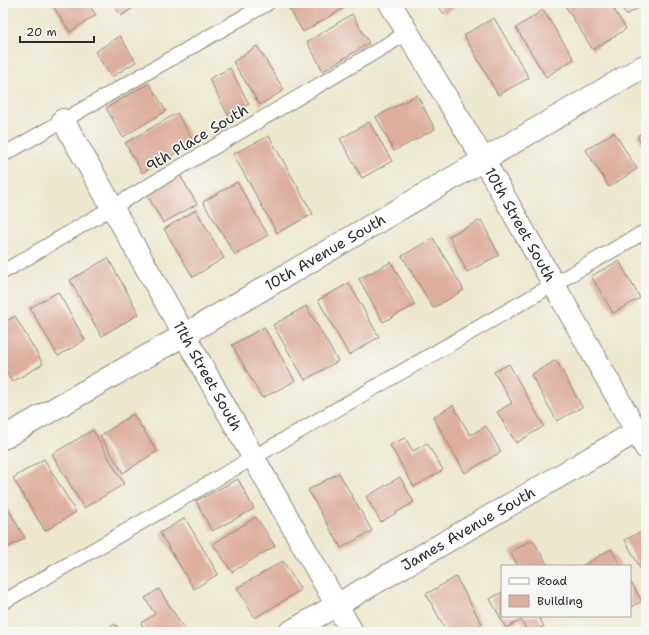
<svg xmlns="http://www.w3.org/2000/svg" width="649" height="635" viewBox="0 0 649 635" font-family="'Shantell Sans',sans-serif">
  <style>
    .building { fill: #ddae9c }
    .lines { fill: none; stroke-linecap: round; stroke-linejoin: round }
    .service-casing { stroke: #8c897c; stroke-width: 16 }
    .minor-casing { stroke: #8c897c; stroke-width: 24 }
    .service { stroke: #fff; stroke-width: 14 }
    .minor { stroke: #fff; stroke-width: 22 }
    .labels { text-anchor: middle; stroke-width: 3.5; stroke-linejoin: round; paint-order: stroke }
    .street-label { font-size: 15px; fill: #2b2b2b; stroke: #f6f6f2 }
  </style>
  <rect width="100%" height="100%" fill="#f6f6f2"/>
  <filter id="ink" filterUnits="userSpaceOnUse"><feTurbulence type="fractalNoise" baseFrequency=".025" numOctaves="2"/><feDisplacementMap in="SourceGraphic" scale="8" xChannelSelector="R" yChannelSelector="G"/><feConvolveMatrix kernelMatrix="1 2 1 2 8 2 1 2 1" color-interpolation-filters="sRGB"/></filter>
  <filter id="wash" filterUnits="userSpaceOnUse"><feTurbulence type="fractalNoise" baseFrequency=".012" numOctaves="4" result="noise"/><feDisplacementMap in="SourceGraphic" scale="16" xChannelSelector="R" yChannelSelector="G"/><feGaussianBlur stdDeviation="0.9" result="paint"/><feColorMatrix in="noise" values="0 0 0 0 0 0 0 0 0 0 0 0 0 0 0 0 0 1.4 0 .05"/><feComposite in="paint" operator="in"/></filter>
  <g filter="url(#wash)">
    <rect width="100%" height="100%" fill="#ede7ce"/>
    <g id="blocks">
      <g class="building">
        <path d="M51 3H88L96 15 70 32Z"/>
        <path d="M113 3H140L121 16Z"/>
        <path d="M286 3H348L349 5 303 32Z"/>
        <path d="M437 3H463L444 14Z"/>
        <path d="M565 3H610L626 29 593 50 564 4Z"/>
        <path d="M619 3H646V4L626 15Z"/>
        <path d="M543 10 574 59 546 77 516 28Z"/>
        <path d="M352 14 369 43 323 71 307 42Z"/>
        <path d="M494 18 529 78 498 95 464 35Z"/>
        <path d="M120 36 136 62 111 77 95 52Z"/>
        <path d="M257 46 284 90 260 105 233 62Z"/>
        <path d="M230 68 249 104 228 115 209 79Z"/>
        <path d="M149 83 166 111 123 137 106 108Z"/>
        <path d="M417 95 435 129 394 151 376 117Z"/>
        <path d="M177 113 194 142 142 173 125 143Z"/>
        <path d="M369 122 392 161 362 178 340 139Z"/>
        <path d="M646 131V152L637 136Z"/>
        <path d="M614 132 637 169 609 187 586 150Z"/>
        <path d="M269 136 313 214 277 233 233 154Z"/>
        <path d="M178 172 197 204 163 223 145 191Z"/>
        <path d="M237 182 268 235 235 255 203 202Z"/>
        <path d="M196 210 224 258 193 277 164 229Z"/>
        <path d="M481 220 499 255 467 272 449 236Z"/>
        <path d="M433 238 464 290 433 308 402 256Z"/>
        <path d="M108 258 139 314 101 336 70 280Z"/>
        <path d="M619 261 640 298 613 313 591 276Z"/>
        <path d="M391 262 415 305 383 322 359 279Z"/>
        <path d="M349 283 379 337 349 355 318 300Z"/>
        <path d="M58 292 85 340 58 356 30 308Z"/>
        <path d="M306 306 338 361 305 380 273 325Z"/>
        <path d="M15 316 43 364 12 382 3 365V323Z"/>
        <path d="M264 327 295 381 262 398 232 345Z"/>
        <path d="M556 360 582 407 557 421 531 375Z"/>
        <path d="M509 364 544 426 516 443 497 412 512 403 494 372Z"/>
        <path d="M453 405 470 435 486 426 501 452 465 473 433 417Z"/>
        <path d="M133 414 157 451 123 473 100 436Z"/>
        <path d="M93 430 124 484 84 508 52 454Z"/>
        <path d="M405 438 413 451 427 443 443 470 414 487 390 445Z"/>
        <path d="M44 459 76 512 45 531 13 478Z"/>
        <path d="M339 473 372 531 341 548 308 490Z"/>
        <path d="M400 477 414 502 381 522 366 497Z"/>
        <path d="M238 479 254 509 212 531 196 501Z"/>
        <path d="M3 500 25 538 3 550Z"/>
        <path d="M256 517 275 546 232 572 213 544Z"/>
        <path d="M185 518 218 574 194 589 160 533Z"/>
        <path d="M646 529V579L625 540Z"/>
        <path d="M533 540 548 566H518L510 552Z"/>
        <path d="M611 549 621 566H582Z"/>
        <path d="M283 561 301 590 255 618 237 588Z"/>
        <path d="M456 577 482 624 467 632H447L426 594Z"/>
        <path d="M630 581 642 601 630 608Z"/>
        <path d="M159 589 186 632H146L141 623 155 614 145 598Z"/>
        <path d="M502 592V616H538L544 626 534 632H528L521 620 506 628 490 599Z"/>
        <path d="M115 624 120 632H102Z"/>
      </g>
    </g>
  </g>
  <g filter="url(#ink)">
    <use href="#blocks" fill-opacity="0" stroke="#8c897c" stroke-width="1"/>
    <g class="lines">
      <g class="service-casing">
        <g id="service">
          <path d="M3 155 268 3"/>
          <path d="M3 272 407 33"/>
          <path d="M3 602 646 231"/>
        </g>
      </g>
      <g class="minor-casing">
        <g id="minor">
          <path id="s1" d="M390 3 483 159 646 448"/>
          <path id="s2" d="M63 120 352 632"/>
          <path id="s3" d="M3 438 184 335 646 65"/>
          <path id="s4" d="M290 632 646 426"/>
        </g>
      </g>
      <use href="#service" class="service"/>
      <use href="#minor" class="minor"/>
    </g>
  </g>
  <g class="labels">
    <g class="street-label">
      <text transform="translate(197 138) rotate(-31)" y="5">9th Place South</text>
      <text dy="5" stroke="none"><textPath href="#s1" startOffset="257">10th Street South</textPath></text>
      <text dy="5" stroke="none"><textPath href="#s3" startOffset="372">10th Avenue South</textPath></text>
      <text dy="5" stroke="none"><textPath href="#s2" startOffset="294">11th Street South</textPath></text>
      <text dy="5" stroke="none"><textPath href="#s4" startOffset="206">James Avenue South</textPath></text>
    </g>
  </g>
  <rect width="649" height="635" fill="none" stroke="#f6f6f2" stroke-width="16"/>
  <rect x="501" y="565" width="130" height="52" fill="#f6f6f2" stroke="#a5a5a2"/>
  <rect x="509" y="578" width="20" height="6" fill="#ffffff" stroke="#a5a5a2"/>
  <text x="537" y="585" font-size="12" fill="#2b2b2b">Road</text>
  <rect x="509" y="595" width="20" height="12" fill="#ddae9c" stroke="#a5a5a2"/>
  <text x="537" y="605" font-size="12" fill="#2b2b2b">Building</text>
  <path d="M20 36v6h74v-6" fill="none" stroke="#2b2b2b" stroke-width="2"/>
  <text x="26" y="36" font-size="12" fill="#2b2b2b" stroke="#f6f6f2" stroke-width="3" paint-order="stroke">20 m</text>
</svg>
